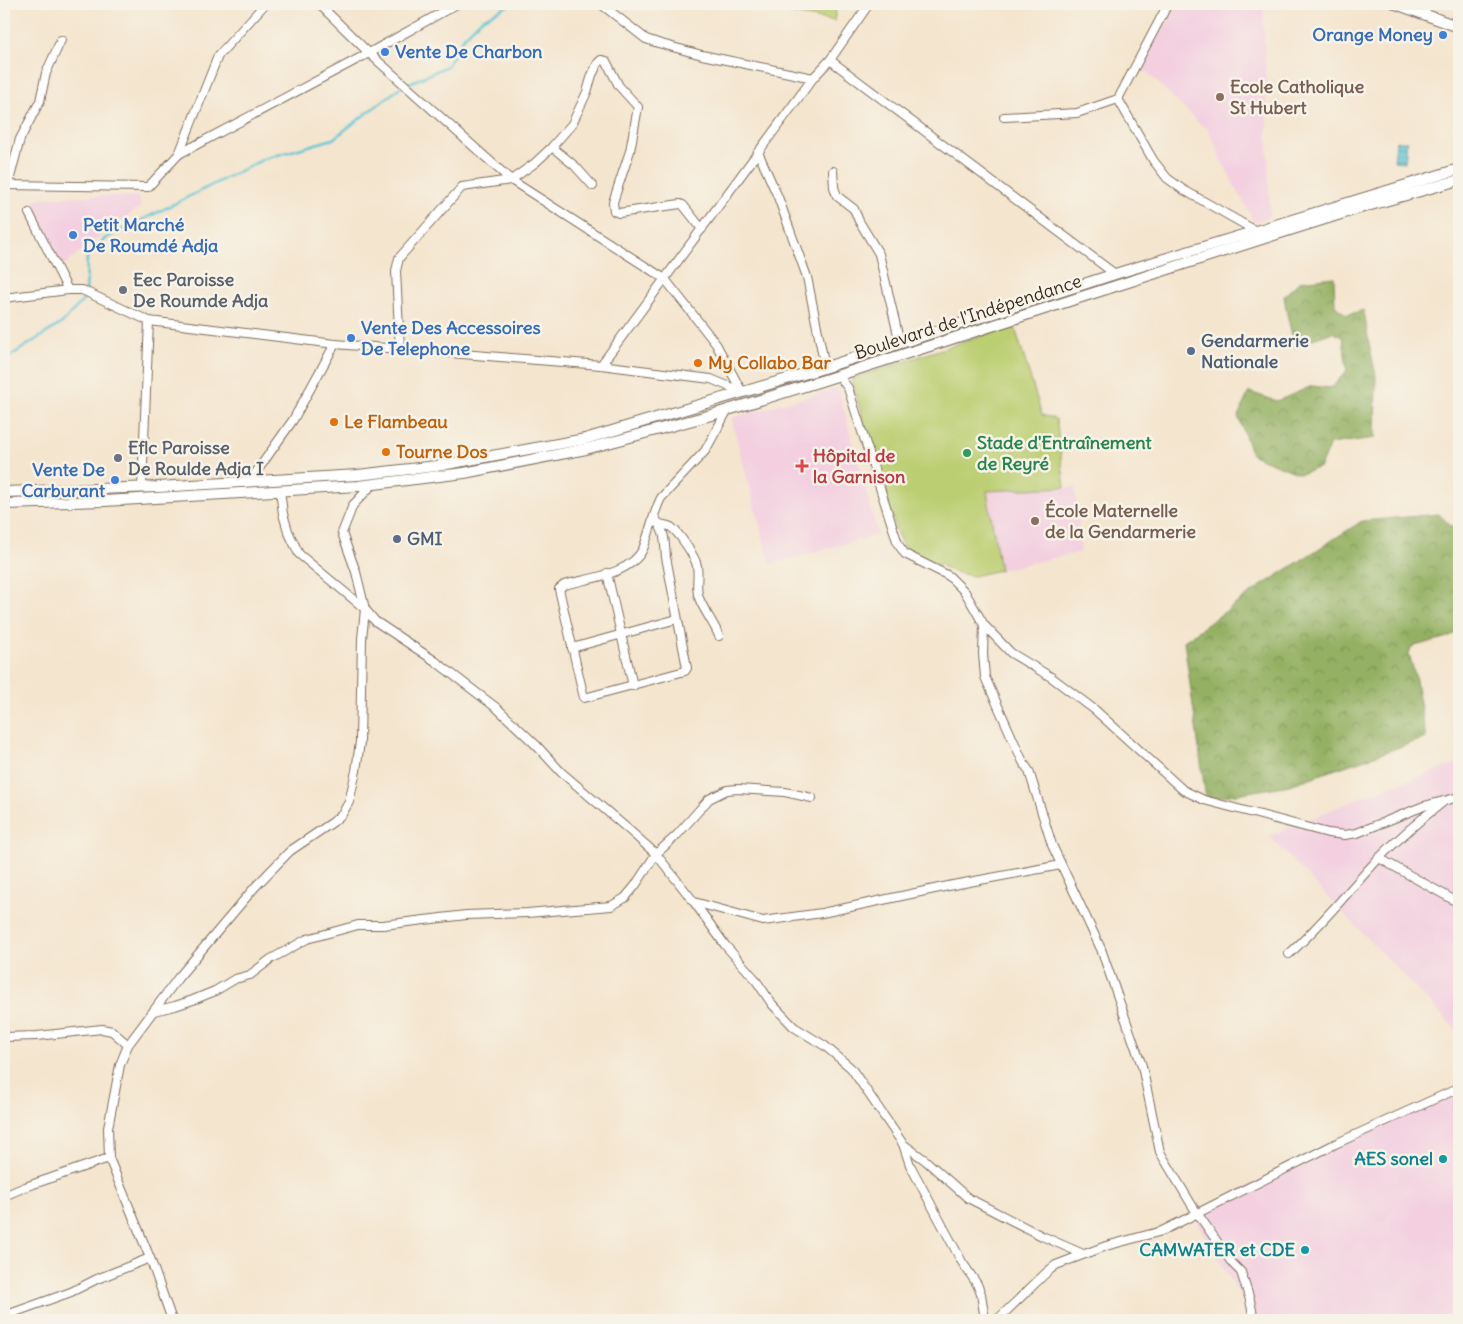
<svg xmlns="http://www.w3.org/2000/svg" width="1463" height="1324" viewBox="0 0 1463 1324" font-family="Delius,sans-serif">
  <style>
    .built { fill: #f3cfe0 }
    .green { fill: #bbce71; stroke: #7b7c48 }
    .forest { fill: url(#forest-crowns); stroke: #686e40 }
    .water { fill: url(#water-rules); stroke: #4a777a }
    .lines { fill: none; stroke-linecap: round; stroke-linejoin: round }
    .stream { stroke: #5ac4d5; stroke-width: 2.5 }
    .minor-casing { stroke: #7c6b5c; stroke-width: 10 }
    .secondary-casing { stroke: #7c6b5c; stroke-width: 12 }
    .minor { stroke: #fff; stroke-width: 8 }
    .secondary { stroke: #fff; stroke-width: 10 }
    .shop-dot { fill: #3f7fe0; stroke: #f7f3e8; stroke-width: 2 }
    .education-dot { fill: #8d6e63; stroke: #f7f3e8; stroke-width: 2 }
    .worship-dot { fill: #6b7280; stroke: #f7f3e8; stroke-width: 2 }
    .service-dot { fill: #5c6f8a; stroke: #f7f3e8; stroke-width: 2 }
    .food-dot { fill: #e8710a; stroke: #f7f3e8; stroke-width: 2 }
    .leisure-dot { fill: #2e9e5b; stroke: #f7f3e8; stroke-width: 2 }
    .health-dot { fill: #e0444e; stroke: #f7f3e8; stroke-width: 2 }
    .culture-dot { fill: #0f9aa8; stroke: #f7f3e8; stroke-width: 2 }
    .labels { text-anchor: middle; stroke-width: 5; stroke-linejoin: round; paint-order: stroke }
    .shop-label { font-size: 18px; font-weight: bold; fill: #366cbe; stroke: #f7f3e8; text-anchor: start }
    .education-label { font-size: 18px; font-weight: bold; fill: #785e54; stroke: #f7f3e8; text-anchor: start }
    .worship-label { font-size: 18px; font-weight: bold; fill: #5b616d; stroke: #f7f3e8; text-anchor: start }
    .street-label { font-size: 18px; fill: #3b2a1e; stroke: #f7f3e8 }
    .service-label { font-size: 18px; font-weight: bold; fill: #4e5e75; stroke: #f7f3e8; text-anchor: start }
    .food-label { font-size: 18px; font-weight: bold; fill: #c56008; stroke: #f7f3e8; text-anchor: start }
    .leisure-label { font-size: 18px; font-weight: bold; fill: #27864d; stroke: #f7f3e8; text-anchor: start }
    .health-label { font-size: 18px; font-weight: bold; fill: #be3a42; stroke: #f7f3e8; text-anchor: start }
    .culture-label { font-size: 18px; font-weight: bold; fill: #0d838f; stroke: #f7f3e8; text-anchor: end }
  </style>
  <defs>
    <pattern id="forest-crowns" width="20" height="18" patternUnits="userSpaceOnUse" patternTransform="scale(1.25)"><rect width="20" height="18" fill="#94b163"/><path d="M2 6a3 3 0 1 1 6 0M12 15a3 3 0 1 1 6 0" fill="none" stroke="#7a9051"/></pattern>
    <pattern id="water-rules" width="6" height="5" patternUnits="userSpaceOnUse" patternTransform="scale(1.25)"><rect width="6" height="5" fill="#5ac4d5"/><path d="M0 2.5h6" fill="none" stroke="#4c9fac"/></pattern>
  </defs>
  <rect width="100%" height="100%" fill="#f7f3e8"/>
  <filter id="ink" filterUnits="userSpaceOnUse"><feTurbulence type="fractalNoise" baseFrequency=".02" numOctaves="2"/><feDisplacementMap in="SourceGraphic" scale="10" xChannelSelector="R" yChannelSelector="G"/><feConvolveMatrix kernelMatrix="1 2 1 2 8 2 1 2 1" color-interpolation-filters="sRGB"/></filter>
  <filter id="wash" filterUnits="userSpaceOnUse"><feTurbulence type="fractalNoise" baseFrequency=".0096" numOctaves="4" result="noise"/><feDisplacementMap in="SourceGraphic" scale="20" xChannelSelector="R" yChannelSelector="G"/><feGaussianBlur stdDeviation="1.12" result="paint"/><feColorMatrix in="noise" values="0 0 0 0 0 0 0 0 0 0 0 0 0 0 0 0 0 1.4 0 .05"/><feComposite in="paint" operator="in"/></filter>
  <g filter="url(#wash)">
    <rect width="100%" height="100%" fill="#f4e5ce"/>
    <g class="built">
      <path d="M1179 4H1263L1270 216 1254 222 1218 154 1219 152 1207 128 1200 124 1140 65Z"/>
      <path d="M76 196H137L140 198V207L78 253 61 268 57 265 29 205 41 198Z"/>
      <path d="M838 388 878 535 770 564 731 418Z"/>
      <path d="M1075 487 1081 552 1000 570 987 490Z"/>
      <path d="M1459 762V1033L1269 836 1359 798Z"/>
      <path d="M1459 1092V1320H1259L1245 1303 1203 1233 1194 1213 1274 1174Z"/>
    </g>
    <g class="green">
      <path d="M791 4H837L834 21 789 13Z"/>
      <path d="M1014 325 1042 415 1056 419 1065 487 987 491 1000 570 973 576 954 572 904 548 897 533 851 379Z"/>
    </g>
    <g class="forest">
      <path d="M1334 277 1335 306 1347 315 1364 310 1368 338 1376 376 1375 438 1330 444 1320 467 1300 474 1252 455 1238 416 1249 392 1277 401 1312 386 1331 388 1347 371 1343 338 1333 332 1313 339 1295 348 1287 314 1284 296 1300 281Z"/>
      <path d="M1439 514 1459 534V631L1448 637 1411 647 1409 654 1415 675 1426 738 1290 785 1206 799 1184 641 1261 586 1362 521Z"/>
    </g>
    <path class="water" d="M1396 141H1407L1405 162 1394 161Z"/>
    <g class="lines">
      <path class="stream" d="M4 360 62 323 86 297 87 257 106 238 264 159 333 139 401 87 447 66 464 37 482 19 511 4"/>
    </g>
  </g>
  <g filter="url(#ink)">
    <g class="lines">
      <g class="minor-casing">
        <g id="minor">
          <path d="M319 4 369 53 511 180 665 279 716 344 742 392"/>
          <path d="M601 4 646 39 658 43 702 55 813 78"/>
          <path d="M830 60 1115 274"/>
          <path d="M1118 99 1153 160 1167 178 1182 189 1256 231"/>
          <path d="M1004 117 1077 113 1118 99 1168 4"/>
          <path d="M552 147 575 166 593 186"/>
          <path d="M758 152 778 197 807 277 825 367"/>
          <path d="M179 154 369 53 457 4"/>
          <path d="M833 171 834 187 837 196 854 209 859 221 879 254 900 343"/>
          <path d="M4 185 148 187 179 154 218 56 265 4"/>
          <path d="M8 185 20 139 40 101 46 73 61 40"/>
          <path d="M29 213 68 290"/>
          <path d="M4 298 68 290H82L149 321 335 344 601 365 711 379 735 389 738 394"/>
          <path d="M400 349 396 271 399 258 462 187 511 180 535 163 551 148 572 124 587 92 592 75 598 63 601 60 606 61 619 86 638 107 630 151 613 202 614 211 619 213 680 204 683 205 702 229"/>
          <path d="M601 365 813 78 830 60 869 4"/>
          <path d="M838 375 848 388 898 544 905 554 949 576 965 592 984 625 1011 653 1051 677 1095 710 1183 790 1204 800 1328 833 1345 835 1357 833 1424 806 1459 797"/>
          <path d="M250 481 293 420 335 344"/>
          <path d="M142 487 149 321"/>
          <path d="M280 490 283 514 288 531 299 554 365 609 375 621 435 661 498 709 537 746 561 772 629 830 656 854 694 902 725 945 755 979 772 1004 794 1027 825 1046 851 1068 903 1144 910 1165 962 1262 977 1284 981 1294 985 1320"/>
          <path d="M654 516C666 535 664 536 666 557L687 668 685 671 584 698 559 589 564 585C589 578 630 575 643 549 650 532 653 514 661 498L705 451 728 409"/>
          <path d="M659 524C663 525 667 525 671 527 679 533 695 556 697 566 699 577 695 587 699 598 704 611 714 623 719 636"/>
          <path d="M607 573 633 686"/>
          <path d="M984 625 983 654 985 677 1023 762 1029 771 1052 845 1101 949 1142 1066 1160 1152 1193 1207 1232 1263 1241 1272 1250 1300 1254 1320"/>
          <path d="M572 648 677 619"/>
          <path d="M1379 858 1459 903"/>
          <path d="M694 902 763 921 822 913 953 885 1061 865"/>
          <path d="M1289 954C1322 925 1349 890 1379 858 1399 838 1421 819 1443 802"/>
          <path d="M154 1011 175 1006 193 1000 215 991 235 979 250 975 271 959 307 939 358 925H383L466 915 527 913 611 906 625 898 635 886 656 854 677 835 709 799 727 790 738 789 785 792 812 798"/>
          <path d="M4 1037 37 1036 102 1029 112 1031 128 1045"/>
          <path d="M903 1144 925 1160 968 1198 1042 1236 1083 1254"/>
          <path d="M4 1196 25 1187 109 1158"/>
          <path d="M4 1316 71 1292 97 1279 150 1258"/>
          <path d="M172 1320 150 1258 109 1158 108 1128 120 1065 128 1045 178 978 255 887 290 851 333 822 342 814 349 802 356 771 360 742 362 639 365 609 356 572 342 533 353 505 373 484"/>
          <path d="M997 1320 1047 1272 1056 1265 1106 1246 1162 1231 1335 1144 1459 1088"/>
        </g>
      </g>
      <g class="secondary-casing">
        <g id="secondary">
          <path d="M1396 4 1459 27"/>
          <path d="M4 492 158 487 358 475 436 466 585 439 817 370 1115 274 1459 169"/>
          <path d="M4 504 104 501 358 486 464 473 586 449 715 414 821 381 1274 235 1360 208 1459 180"/>
        </g>
      </g>
      <use href="#minor" class="minor"/>
      <use href="#secondary" class="secondary"/>
    </g>
  </g>
  <g class="shop-dot">
    <circle cx="1443" cy="35" r="5"/>
    <circle cx="385" cy="52" r="5"/>
    <circle cx="73" cy="235" r="5"/>
    <circle cx="351" cy="338" r="5"/>
    <circle cx="115" cy="480" r="5"/>
  </g>
  <g class="education-dot">
    <circle cx="1220" cy="97" r="5"/>
    <circle cx="1035" cy="521" r="5"/>
  </g>
  <g class="worship-dot">
    <circle cx="123" cy="290" r="5"/>
    <circle cx="118" cy="458" r="5"/>
  </g>
  <g class="service-dot">
    <circle cx="1191" cy="351" r="5"/>
    <circle cx="397" cy="539" r="5"/>
  </g>
  <g class="food-dot">
    <circle cx="698" cy="363" r="5"/>
    <circle cx="334" cy="422" r="5"/>
    <circle cx="386" cy="452" r="5"/>
  </g>
  <circle class="leisure-dot" cx="967" cy="453" r="5"/>
  <path class="health-dot" d="M799.5 458.5h5v5h5v5h-5v5h-5v-5h-5v-5h5z"/>
  <g class="culture-dot">
    <circle cx="1443" cy="1159" r="5"/>
    <circle cx="1305" cy="1250" r="5"/>
  </g>
  <g class="labels">
    <g class="shop-label">
      <text x="1433" y="41" text-anchor="end">Orange Money</text>
      <text x="395" y="58">Vente De Charbon</text>
      <text x="83" y="231">Petit Marché<tspan x="83" dy="21">De Roumdé Adja</tspan></text>
      <text x="361" y="334">Vente Des Accessoires<tspan x="361" dy="21">De Telephone</tspan></text>
      <text x="105" y="476" text-anchor="end">Vente De<tspan x="105" dy="21">Carburant</tspan></text>
    </g>
    <g class="education-label">
      <text x="1230" y="93">Ecole Catholique<tspan x="1230" dy="21">St Hubert</tspan></text>
      <text x="1045" y="517">École Maternelle<tspan x="1045" dy="21">de la Gendarmerie</tspan></text>
    </g>
    <g class="worship-label">
      <text x="133" y="286">Eec Paroisse<tspan x="133" dy="21">De Roumde Adja</tspan></text>
      <text x="128" y="454">Eflc Paroisse<tspan x="128" dy="21">De Roulde Adja I</tspan></text>
    </g>
    <g class="street-label">
      <text transform="translate(968 317) rotate(-18)" y="6">Boulevard de l'Indépendance</text>
    </g>
    <g class="service-label">
      <text x="1201" y="347">Gendarmerie<tspan x="1201" dy="21">Nationale</tspan></text>
      <text x="407" y="545">GMI</text>
    </g>
    <g class="food-label">
      <text x="708" y="369">My Collabo Bar</text>
      <text x="344" y="428">Le Flambeau</text>
      <text x="396" y="458">Tourne Dos</text>
    </g>
    <g class="leisure-label">
      <text x="977" y="449">Stade d'Entraînement<tspan x="977" dy="21">de Reyré</tspan></text>
    </g>
    <g class="health-label">
      <text x="813" y="462">Hôpital de<tspan x="813" dy="21">la Garnison</tspan></text>
    </g>
    <g class="culture-label">
      <text x="1433" y="1165">AES sonel</text>
      <text x="1295" y="1256">CAMWATER et CDE</text>
    </g>
  </g>
  <rect width="1463" height="1324" fill="none" stroke="#f7f3e8" stroke-width="20"/>
</svg>
